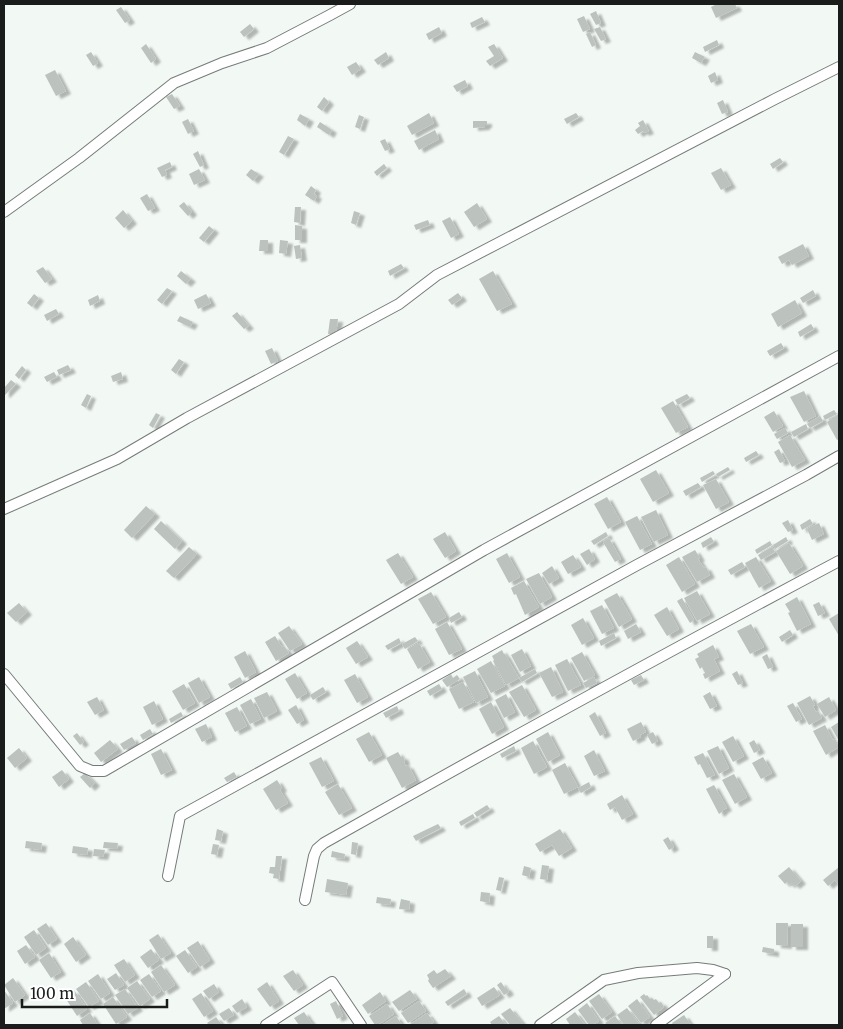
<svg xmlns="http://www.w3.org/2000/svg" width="843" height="1029" viewBox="0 0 843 1029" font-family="Merriweather,serif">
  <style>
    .building { fill: #bcc2be; filter: url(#shadow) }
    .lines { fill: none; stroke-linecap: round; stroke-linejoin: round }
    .street-casing { stroke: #767b79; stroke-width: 12 }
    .street { stroke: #fff; stroke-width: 10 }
  </style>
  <defs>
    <filter id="shadow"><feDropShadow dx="5" dy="3" stdDeviation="1" flood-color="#0004"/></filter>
  </defs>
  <rect width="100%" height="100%" fill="#f2f8f4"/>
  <g class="building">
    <path d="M717 4H735L737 8 716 18 711 7Z"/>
    <path d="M121 7 130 20 125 23 116 10Z"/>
    <path d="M596 11 601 23 596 25 590 14Z"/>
    <path d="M584 16 590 29 583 32 577 19Z"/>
    <path d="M482 17 485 22 472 28 470 23Z"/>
    <path d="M250 24 254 29 244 37 240 32Z"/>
    <path d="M439 27 442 33 429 40 426 34Z"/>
    <path d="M600 27 606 39 601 41 594 29Z"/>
    <path d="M590 32 596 45 592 47 586 34Z"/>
    <path d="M717 40 719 45 705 52 703 47Z"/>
    <path d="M146 44 156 59 151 63 141 48Z"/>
    <path d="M494 44 503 58 490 66 486 61 494 56 488 47Z"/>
    <path d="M91 52 98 63 93 66 86 55Z"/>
    <path d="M386 52 389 58 378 65 374 60Z"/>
    <path d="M695 52 705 57 701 63 692 58Z"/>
    <path d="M356 62 361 69 352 75 347 67Z"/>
    <path d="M55 70 66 91 56 96 45 75Z"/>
    <path d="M715 72 718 80 711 83 708 76Z"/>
    <path d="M465 80 468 86 457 92 453 86Z"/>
    <path d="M172 94 180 106 174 109 166 97Z"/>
    <path d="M324 97 329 102 322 111 317 107Z"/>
    <path d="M723 100 728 112 722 114 717 103Z"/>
    <path d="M429 113 434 123 412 135 407 126Z"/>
    <path d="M576 113 579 117 567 124 564 119Z"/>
    <path d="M300 114 309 119 305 126 297 120Z"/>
    <path d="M359 115 364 117 360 129 355 127Z"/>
    <path d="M188 119 194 131 188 134 182 122Z"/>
    <path d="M643 120 649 131 644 133 643 131 638 134 635 130 640 126 638 123Z"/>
    <path d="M473 121H487V125H485V127L473 128Z"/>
    <path d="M320 122 332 130 329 135 317 127Z"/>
    <path d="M435 130 439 139 419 150 414 141Z"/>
    <path d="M288 136 294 139 284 155 279 152Z"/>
    <path d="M385 139 390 149 385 151 380 141Z"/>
    <path d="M198 151 204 165 200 167 193 154Z"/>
    <path d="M780 158 783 162 773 169 770 164Z"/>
    <path d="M170 162 172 167 165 170 167 175 162 177 157 168Z"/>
    <path d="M384 164 387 168 377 176 374 172Z"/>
    <path d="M721 168 731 185 721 190 711 173Z"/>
    <path d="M199 169 205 180 194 185 189 174Z"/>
    <path d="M251 169 259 174 253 181 246 175Z"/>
    <path d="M311 186 316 190 314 194 317 196 314 201 305 195Z"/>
    <path d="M147 194 155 208 148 211 140 198Z"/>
    <path d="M184 202 192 212 188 216 179 206Z"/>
    <path d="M477 203 487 219 474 227 464 212Z"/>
    <path d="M295 207H301L300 223 294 222Z"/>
    <path d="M123 210 132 221 124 228 115 218Z"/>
    <path d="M354 211 360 213 356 225 351 223Z"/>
    <path d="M450 217 459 234 451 238 442 221Z"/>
    <path d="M428 220 430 225 416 230 414 225Z"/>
    <path d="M295 225 302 226V240H295Z"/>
    <path d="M209 226 214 230 204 242 199 238Z"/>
    <path d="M260 240H268V251H259Z"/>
    <path d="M280 240 288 241 286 254 279 253Z"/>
    <path d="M803 244 809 256 792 265 789 260 782 264 778 257Z"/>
    <path d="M300 245 302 258 296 259 294 246Z"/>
    <path d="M401 264 404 268 390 276 388 271Z"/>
    <path d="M43 267 52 279 45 283 36 271Z"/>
    <path d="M181 271 191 279 186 284 177 276Z"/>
    <path d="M493 271 512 304 497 311 479 279Z"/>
    <path d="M167 288 172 291 162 304 157 300Z"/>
    <path d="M813 290 816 296 803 303 800 298Z"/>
    <path d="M458 293 462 298 452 305 448 300Z"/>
    <path d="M34 294 39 298 32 307 27 303Z"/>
    <path d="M206 294 211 303 198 309 194 300Z"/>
    <path d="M98 295 100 301 90 306 88 300Z"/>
    <path d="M795 300 802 313 778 327 771 314Z"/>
    <path d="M56 309 59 314 47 321 44 315Z"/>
    <path d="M237 312 249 326 244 329 232 316Z"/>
    <path d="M180 316 193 322 190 327 177 321Z"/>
    <path d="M330 319H338L336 335 328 334Z"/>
    <path d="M811 324 814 329 800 337 798 332Z"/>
    <path d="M781 343 784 348 770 356 767 351Z"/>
    <path d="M272 348 278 361 271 364 265 351Z"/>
    <path d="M179 359 184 362 176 374 171 370Z"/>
    <path d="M68 365 71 370 59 375 57 370Z"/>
    <path d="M22 366 26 370 19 379 15 375Z"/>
    <path d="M54 372 57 377 47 382 44 377Z"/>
    <path d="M121 372 123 379 113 382 111 376Z"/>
    <path d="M11 380 16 384 5 395 4 394V388Z"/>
    <path d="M804 391 816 416 804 422 790 397Z"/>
    <path d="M87 394 91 396 86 408 81 405Z"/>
    <path d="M687 394 690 398 678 405 675 400Z"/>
    <path d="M673 401 688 427 676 433 661 408Z"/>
    <path d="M834 410 837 414 825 420 823 416Z"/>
    <path d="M774 411 783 426 773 432 764 417Z"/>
    <path d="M156 413 160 415 153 428 149 425Z"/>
    <path d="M839 414V439L837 440 827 422Z"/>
    <path d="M820 416 823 421 810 428 807 424Z"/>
    <path d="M806 424 808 429 794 437 791 432Z"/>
    <path d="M785 428 788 433 777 439 774 434Z"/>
    <path d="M790 435 805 460 792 467 778 442Z"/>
    <path d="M779 449 785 461 780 463 774 452Z"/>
    <path d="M756 451 759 455 746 462 744 458Z"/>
    <path d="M728 467 730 470 718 477 716 474Z"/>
    <path d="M656 470 669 493 653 502 640 479Z"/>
    <path d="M713 471 715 474 702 482 700 478Z"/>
    <path d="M716 479 729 502 716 509 703 485Z"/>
    <path d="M698 483 701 487 686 496 683 491Z"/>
    <path d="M607 497 621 522 608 529 594 504Z"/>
    <path d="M146 506 155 514 132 538 124 530Z"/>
    <path d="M656 510 668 535 654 542 641 517Z"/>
    <path d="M637 516 652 544 640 550 625 522Z"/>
    <path d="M810 519 813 524 802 530 800 525Z"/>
    <path d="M788 520 793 530 788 532 782 523Z"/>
    <path d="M161 521 182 541 175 549 154 529Z"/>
    <path d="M819 523 824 534 812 540 807 529Z"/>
    <path d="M445 532 456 551 445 558 433 539Z"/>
    <path d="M606 532 608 536 594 545 591 541Z"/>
    <path d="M711 537 714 542 703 548 701 543Z"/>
    <path d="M786 537 788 541 775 549 773 545Z"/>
    <path d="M609 538 621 559 615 562 603 542Z"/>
    <path d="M770 541 772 545 757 554 755 550Z"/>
    <path d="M789 543 803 566 790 574 776 551Z"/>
    <path d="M189 547 197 554 174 578 166 571Z"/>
    <path d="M772 547 775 552 761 560 758 555Z"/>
    <path d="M589 549 595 559 587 565 580 554Z"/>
    <path d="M695 550 700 558 698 559 704 568 706 567 710 575 697 582 682 557Z"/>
    <path d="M398 553 413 577 401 584 386 560Z"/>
    <path d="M507 553 520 577 509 583 496 559Z"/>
    <path d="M573 555 581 567 568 574 561 562Z"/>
    <path d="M679 557 695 584 682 592 666 565Z"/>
    <path d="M756 557 771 581 759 588 745 563Z"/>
    <path d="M742 562 745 567 731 575 728 570Z"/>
    <path d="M552 566 559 578 549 584 542 573Z"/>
    <path d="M539 573 552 597 540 604 526 579Z"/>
    <path d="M524 581 539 607 525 615 516 594 514 595 511 588Z"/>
    <path d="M697 591 710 614 697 621 684 598Z"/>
    <path d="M431 592 446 617 433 624 418 599Z"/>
    <path d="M617 593 632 619 619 627 604 600Z"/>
    <path d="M797 597 811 624 797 631 788 613 790 612 785 604Z"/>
    <path d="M682 598 694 620 690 623 677 601Z"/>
    <path d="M819 602 825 613 818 616 813 605Z"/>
    <path d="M19 603 27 612 16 622 7 613Z"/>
    <path d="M602 605 614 628 602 634 590 611Z"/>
    <path d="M667 607 679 629 667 636 654 615Z"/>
    <path d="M459 612 462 617 451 623 449 618Z"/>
    <path d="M839 613V636L829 619Z"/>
    <path d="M583 618 594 638 582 645 571 625Z"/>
    <path d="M447 622 462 649 449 655 435 629Z"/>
    <path d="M636 624 641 632 628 639 624 631Z"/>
    <path d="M751 624 764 647 750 654 737 631Z"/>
    <path d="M289 626 302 644 290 651 278 633Z"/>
    <path d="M790 630 793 635 782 642 779 637Z"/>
    <path d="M614 633 616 638 601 646 599 641Z"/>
    <path d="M275 636 282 647 284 646 289 653 276 661 265 642Z"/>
    <path d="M415 637 418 641 405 649 402 644Z"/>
    <path d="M399 638 401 643 388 650 385 646Z"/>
    <path d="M357 641 368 657 356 664 346 648Z"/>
    <path d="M419 643 430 662 418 669 407 649Z"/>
    <path d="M713 645 719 657 714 659 720 671 705 679 703 674 705 673 702 667 700 669 695 659 699 657 697 654Z"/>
    <path d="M522 649 531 666 520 672 511 655Z"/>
    <path d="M502 650 504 654H505L519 678 506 685 493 661 494 660 492 656Z"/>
    <path d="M245 651 256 672 245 678 234 657Z"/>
    <path d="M582 652 595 675 584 681 571 658Z"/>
    <path d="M767 654 773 667 768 669 762 657Z"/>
    <path d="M567 659 581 685 568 691 555 665Z"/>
    <path d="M491 661 505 686 491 693 477 669Z"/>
    <path d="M551 667 563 692 552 697 539 673Z"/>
    <path d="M535 669 537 673 522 682 519 678Z"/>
    <path d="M475 671 488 697 476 703 463 677Z"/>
    <path d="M737 671 743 683 738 685 732 674Z"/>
    <path d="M295 673 307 693 297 699 285 679Z"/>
    <path d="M355 674 368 697 357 703 344 680Z"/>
    <path d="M451 674 453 678 457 675 460 679 447 687 442 680Z"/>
    <path d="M641 675 644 680 634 685 631 680Z"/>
    <path d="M199 677 210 697 199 703 188 683Z"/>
    <path d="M240 677 243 682 231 689 228 684Z"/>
    <path d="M594 677 597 683 586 688 583 683Z"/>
    <path d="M463 682 474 702 459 709 449 689Z"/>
    <path d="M184 684 195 703 183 710 172 691Z"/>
    <path d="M439 684 442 689 430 696 427 691Z"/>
    <path d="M522 685 536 710 524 717 509 692Z"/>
    <path d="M323 687 326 692 313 700 310 695Z"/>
    <path d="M267 692 277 711 264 718 254 698Z"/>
    <path d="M710 692 717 706 710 709 703 696Z"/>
    <path d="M506 694 515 712 504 718 495 700Z"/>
    <path d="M810 696 815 705 813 706 816 712 818 711 822 718 809 725 797 703Z"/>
    <path d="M97 697 104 710 95 715 87 702Z"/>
    <path d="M829 697 836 710 825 717 817 704Z"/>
    <path d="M251 699 261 719 250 724 240 705Z"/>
    <path d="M154 701 163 719 152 725 143 707Z"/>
    <path d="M491 702 504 727 492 734 479 709Z"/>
    <path d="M793 703 802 719 796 722 787 706Z"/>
    <path d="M296 705 304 720 297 724 288 710Z"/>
    <path d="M397 706 399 711 386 718 383 713Z"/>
    <path d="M237 707 247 726 235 732 225 713Z"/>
    <path d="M181 712 183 716 171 723 169 719Z"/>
    <path d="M595 712 606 733 600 736 589 716Z"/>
    <path d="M641 722 646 732 640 735 641 737 633 741 627 729Z"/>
    <path d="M839 722V741L831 727Z"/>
    <path d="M206 724 212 737 202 742 195 729Z"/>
    <path d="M825 725 833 740 835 739 839 747 826 755 813 731Z"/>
    <path d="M150 729 153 734 143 740 140 735Z"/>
    <path d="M369 732 382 755 369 762 356 739Z"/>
    <path d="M548 732 560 755 548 762 536 739Z"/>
    <path d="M653 732 658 741 652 744 647 735Z"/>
    <path d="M77 733 84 742 80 745 73 736Z"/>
    <path d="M733 736 744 756 733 762 722 742Z"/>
    <path d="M132 737 136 743 124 750 120 744Z"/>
    <path d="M110 740 118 749 101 762 94 753Z"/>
    <path d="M754 740 760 750 754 753 749 743Z"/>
    <path d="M533 741 547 767 534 774 521 748Z"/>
    <path d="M514 746 516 751 502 758 500 754Z"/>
    <path d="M718 746 729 768 719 774 707 751Z"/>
    <path d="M19 748 27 758 15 768 7 758Z"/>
    <path d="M161 749 172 770 161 775 151 754Z"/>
    <path d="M594 750 605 771 594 776 584 756Z"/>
    <path d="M398 752 401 757 403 756 405 761 404 762 406 766 408 765 416 780 402 788 386 758Z"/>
    <path d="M703 753 715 775 707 778 700 764 698 765 694 757Z"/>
    <path d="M321 757 334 781 322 787 309 763Z"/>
    <path d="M763 757 772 773 761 779 752 763Z"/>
    <path d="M565 763 578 787 564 794 552 770Z"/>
    <path d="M62 770 69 779 59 787 52 777Z"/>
    <path d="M234 772 237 777 227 782 224 778Z"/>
    <path d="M85 773 95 783 90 788 80 777Z"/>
    <path d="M734 774 747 797 735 804 722 780Z"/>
    <path d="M277 780 282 788 280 790 288 803 276 810 263 789Z"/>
    <path d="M589 782 591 787 581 793 578 788Z"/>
    <path d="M338 784 352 808 339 815 325 792Z"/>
    <path d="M714 785 727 808 723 810V811L719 814 706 789Z"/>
    <path d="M622 795 633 814 622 820 615 807 610 810 607 804Z"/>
    <path d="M487 805 490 809 477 817 474 813Z"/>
    <path d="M473 814 475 818 461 826 459 822Z"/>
    <path d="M438 824 441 828 416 841 413 836Z"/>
    <path d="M217 829 223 831 221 841 215 840Z"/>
    <path d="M560 829 572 848 559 856 552 845 540 852 535 844Z"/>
    <path d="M668 837 674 847 669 850 663 840Z"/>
    <path d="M26 841 42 843 41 850 25 848Z"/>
    <path d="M104 842 118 843 117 849 103 848Z"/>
    <path d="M352 842 358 843 356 855 351 854Z"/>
    <path d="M213 844 219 845 217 855 211 854Z"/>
    <path d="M73 846 88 848 87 855 72 853Z"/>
    <path d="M94 849 105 850 103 857 93 856Z"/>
    <path d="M332 851 345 854 344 859 331 857Z"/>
    <path d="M276 856H282L279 879 273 878 274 874 269 873 270 867H275Z"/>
    <path d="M542 865 549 866 547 880 540 879Z"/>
    <path d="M524 866 531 868 529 877 522 875Z"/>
    <path d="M789 867 801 881 795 886 792 883 790 885 787 882 785 884 778 876Z"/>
    <path d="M839 867V885L835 880 828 886 823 880Z"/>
    <path d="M499 877 504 878 501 891 496 890Z"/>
    <path d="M327 879 348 883 346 895 325 892Z"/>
    <path d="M481 892 490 893 489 903 480 901Z"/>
    <path d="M377 897 391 899 390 905 376 903Z"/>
    <path d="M401 899 410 901 409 910 399 909Z"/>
    <path d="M46 923 57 939 48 945 37 929Z"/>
    <path d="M776 923H788L787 946 776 945Z"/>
    <rect x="791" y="924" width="12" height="23"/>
    <path d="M34 930 46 948 36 955 24 937Z"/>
    <path d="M158 934 171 953 161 959 149 940Z"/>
    <rect x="707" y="936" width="6" height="12"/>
    <path d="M73 937 86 955 76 962 64 944Z"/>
    <path d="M198 941 210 960 200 967 187 948Z"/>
    <path d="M26 945 35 957 25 964 17 951Z"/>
    <path d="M763 947 774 949V954L762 952Z"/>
    <path d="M151 949 159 960 148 968 140 957Z"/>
    <path d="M185 950 197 967 188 973 176 956Z"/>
    <path d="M49 953 61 972 51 978 39 960Z"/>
    <path d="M124 959 135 975 125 982 114 965Z"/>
    <path d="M161 965 175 985 164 992 151 972Z"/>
    <path d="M445 969 451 976 433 988 428 981 429 979 427 975 434 970 437 974Z"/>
    <path d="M293 970 303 985 294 991 283 976Z"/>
    <path d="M116 973 124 985 115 990 107 979Z"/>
    <path d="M98 974 110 993 101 999 88 981Z"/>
    <path d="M149 974 161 991 152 997 140 980Z"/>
    <path d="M13 978 25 995 15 1002 4 985Z"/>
    <path d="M137 981 150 999 140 1006 127 988Z"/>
    <path d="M86 982 99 1001 89 1007 76 989Z"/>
    <path d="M267 982 279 1001 270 1007 257 989Z"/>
    <path d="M501 982 505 988 506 987 509 992 504 995 497 985Z"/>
    <path d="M214 984 219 992 209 999 203 991Z"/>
    <path d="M494 987 500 995 482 1006 477 998Z"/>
    <path d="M125 989 138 1008 128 1014 115 995Z"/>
    <path d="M464 989 467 994 448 1006 445 1002Z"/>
    <path d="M4 990 13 1003 4 1009Z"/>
    <path d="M74 990 87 1009 77 1016 64 996Z"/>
    <path d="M410 990 417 999 399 1011 392 1002Z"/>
    <path d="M380 992 386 1001 368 1014 362 1005Z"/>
    <path d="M201 993 213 1011 204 1017 192 999Z"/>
    <path d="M599 994 612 1012 602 1019 589 1001Z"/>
    <path d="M644 994 646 996 647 995 650 999 652 998 654 1000 656 999 659 1003 661 1002 664 1007 654 1015 640 997Z"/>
    <path d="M113 997 127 1017 116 1024 103 1004Z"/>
    <path d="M242 999 247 1007 237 1013 232 1006Z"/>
    <path d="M637 999 650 1017 641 1023 628 1006Z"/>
    <path d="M336 1001 343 1016 337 1019 330 1004Z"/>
    <path d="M419 1001 426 1011 408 1023 401 1013Z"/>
    <path d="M587 1003 599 1021 593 1025H589L578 1010Z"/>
    <path d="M387 1004 394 1014 378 1025H375L369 1016Z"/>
    <path d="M229 1008 234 1015 224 1021 219 1014Z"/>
    <path d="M510 1008 523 1024 521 1025H510L501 1014Z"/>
    <path d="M627 1008 640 1025H624L617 1015Z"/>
    <path d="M304 1012 313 1025H299L294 1018Z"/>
    <path d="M575 1012 585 1025H570L566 1019Z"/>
    <path d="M90 1013 98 1025H83L80 1020Z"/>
    <path d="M427 1013 434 1022 429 1025H409Z"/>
    <path d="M684 1015 691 1025H673L672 1023Z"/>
    <path d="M396 1016 402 1025H382Z"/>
    <path d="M499 1016 506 1025H492L490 1022Z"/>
    <path d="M615 1016 622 1025H607L605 1023Z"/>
    <path d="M216 1017 222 1025H209L207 1023Z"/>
  </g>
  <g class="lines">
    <g class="street-casing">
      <g id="street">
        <path d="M4 212 79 158 174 83 222 63 267 48 330 15 350 4"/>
        <path d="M4 509 117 459 187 418 399 304 437 275 775 99 839 67"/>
        <path d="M4 674 80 766 92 771H104L484 550 839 356"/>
        <path d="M168 876 180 816 637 565 806 475 839 456"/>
        <path d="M305 900 314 856 317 849 324 843C494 747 666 653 839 561"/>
        <path d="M266 1025 332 982 361 1025"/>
        <path d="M540 1025 604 980 638 973 697 968 713 970 725 974"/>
        <path d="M656 1025 725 974"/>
      </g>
    </g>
    <use href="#street" class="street"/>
  </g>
  <rect width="843" height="1029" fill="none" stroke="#1a1c1b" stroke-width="10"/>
  <path d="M22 999v8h145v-8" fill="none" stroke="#1a1c1b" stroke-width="2.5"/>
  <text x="30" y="999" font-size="15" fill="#1a1c1b" stroke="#ffffff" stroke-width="4" paint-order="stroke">100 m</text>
</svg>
